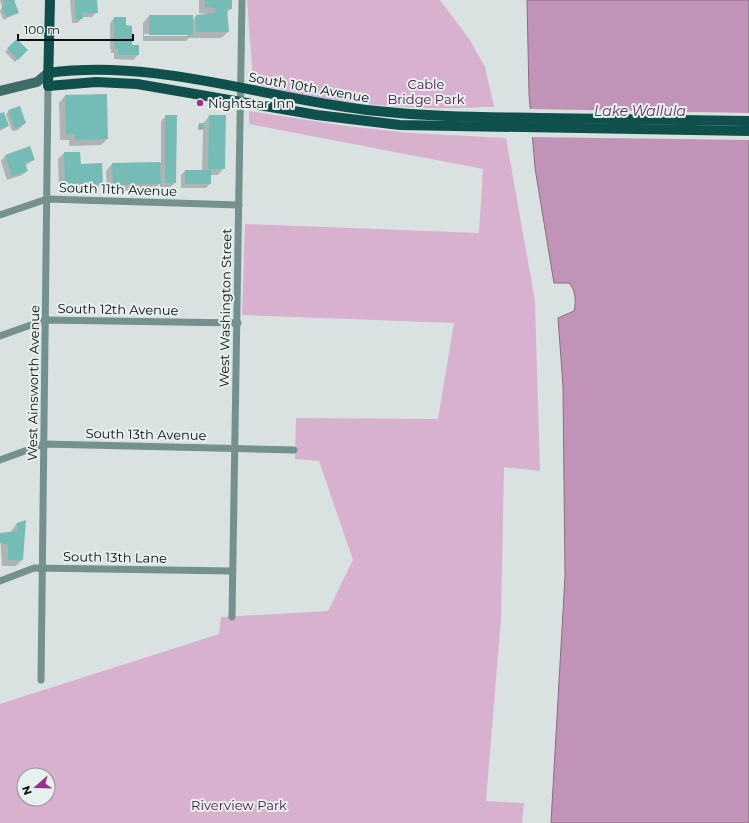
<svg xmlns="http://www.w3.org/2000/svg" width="749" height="823" viewBox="0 0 749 823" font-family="Montserrat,sans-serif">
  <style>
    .green { fill: #d7b1ce; fill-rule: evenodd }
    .water { fill: #c193b6; stroke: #8b6b84 }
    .pier { fill: #dae2e1 }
    .shadow { fill: #0003; fill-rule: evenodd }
    .building { fill: #75bcb7 }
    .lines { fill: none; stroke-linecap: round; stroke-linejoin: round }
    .street { stroke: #74918e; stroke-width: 7 }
    .secondary { stroke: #3f6b68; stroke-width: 10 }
    .primary { stroke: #10504c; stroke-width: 10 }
    .poi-dot { fill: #9e2e8d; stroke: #e7efef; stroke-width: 1.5 }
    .labels { text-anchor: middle; stroke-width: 4; stroke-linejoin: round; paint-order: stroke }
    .park-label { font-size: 13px; fill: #4d1644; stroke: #e7efef }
    .street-label { font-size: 13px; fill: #0c0f0f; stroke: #e7efef }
    .poi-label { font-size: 13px; fill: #0c0f0f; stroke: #e7efef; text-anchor: start }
    .water-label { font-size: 14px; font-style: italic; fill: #68305e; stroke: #e7efef }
  </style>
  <rect width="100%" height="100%" fill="#dae2e1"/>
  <g class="green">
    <path d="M247 0H440L470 40 485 67 494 107C471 107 454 109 431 108 372 107 312 98 254 84L252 79V66Z"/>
    <path d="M249 111 346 126 410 133 506 138 535 301 540 471 504 467 501 618 486 801 524 803 522 823H0V704L219 634 221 617 328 611 353 560 319 461 295 459 296 418 438 419 454 323 242 315 245 224 479 233 483 169 249 124ZM24 775H48V799H24Z"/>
  </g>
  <path class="water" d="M527 0H749V823H551L565 576 563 386 558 318 574 311C576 302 576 290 569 283H554L535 168 529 94Z"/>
  <path class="pier" d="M528 109 749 113V140L530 137Z"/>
  <g class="shadow">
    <path d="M0 0H15L14 2 18 13 3 20 0 11 2 7Z"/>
    <path d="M70 0H96L97 12 92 17H82L78 23H72Z"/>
    <path d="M199 0H231V8L227 13 228 32 221 38H189L186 41H143V23L149 16 192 20 196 16 207 15V14L199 13ZM144 34H187V36H144Z"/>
    <path d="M114 18 125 26 131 46 138 55 133 60 114 59V53H111V49H110V23Z"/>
    <path d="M17 40 26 50 15 62 5 52Z"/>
    <path d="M106 95 107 139 101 145 69 146V140H60L59 103 65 96Z"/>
    <path d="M9 111 25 123 18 130 12 131 6 114Z"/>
    <path d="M0 114 8 126 0 131Z"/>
    <path d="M166 116 175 183 170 187H160V183L153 190 107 191 106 171 112 164 161 163V121Z"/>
    <path d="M209 116 224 168 218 175H210V184L206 188H181V175L185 171H202L203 130H198V125L203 124Z"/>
    <path d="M29 148 33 160 25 166 27 171 22 175 7 180 1 161 5 156Z"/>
    <path d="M64 153 80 165 102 183 95 190 59 191 58 159Z"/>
    <path d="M17 523 22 560 16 566H2L0 534 11 532Z"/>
  </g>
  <g class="building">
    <path d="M3 0H14L19 13 6 17 2 6 5 5Z"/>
    <path d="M75 0H97L98 13H83V19H76Z"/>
    <path d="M205 0H232V9H227L229 32H196V15L215 13V8L205 7Z"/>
    <rect x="149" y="15" width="44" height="20"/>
    <path d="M114 17H126V25L132 26V45H139V55H118V49H115V45H114Z"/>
    <path d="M17 39 28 50 18 60 7 48Z"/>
    <path d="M107 94 108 139 75 140V134H66L65 95Z"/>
    <path d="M20 106 26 123 15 129 8 110Z"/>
    <path d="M4 112 9 126 0 129V113Z"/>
    <path d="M165 115H177L176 183H165Z"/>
    <path d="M209 115H226L225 169H208Z"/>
    <rect x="199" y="123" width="5" height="6"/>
    <path d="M30 146 35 160 25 163 28 171 12 176 5 155Z"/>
    <path d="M64 152H80L81 164 102 163 103 184 65 185Z"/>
    <path d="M160 162 161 184 113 185 112 163Z"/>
    <rect x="185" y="170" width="26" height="14"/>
    <path d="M26 520 23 560H8V544L0 543V533L17 531V523Z"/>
  </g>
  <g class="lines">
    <g class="street">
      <path d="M0 215 47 199 239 205"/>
      <path d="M0 336 45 320 238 323"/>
      <path d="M0 460 44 444 294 450"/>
      <path d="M0 581 34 568 232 571"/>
      <path d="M232 617 242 0"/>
      <path d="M41 680 48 86"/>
    </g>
    <path class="secondary" d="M0 91 37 82 48 73"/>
    <g class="primary">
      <path d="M50 0 48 86 96 82 137 84 317 115 400 125 749 131"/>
      <path d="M48 73C159 58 268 100 377 111 431 117 486 117 540 118 610 119 679 120 749 121"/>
    </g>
  </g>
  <circle class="poi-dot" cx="200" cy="103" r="4"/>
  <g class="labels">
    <g class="park-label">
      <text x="426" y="89">Cable<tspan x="426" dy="15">Bridge Park</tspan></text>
      <text x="239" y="810">Riverview Park</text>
    </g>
    <g class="street-label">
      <text transform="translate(309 87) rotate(10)" y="5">South 10th Avenue</text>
      <text transform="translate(118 189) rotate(2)" y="5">South 11th Avenue</text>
      <text transform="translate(225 308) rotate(-89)" y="5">West Washington Street</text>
      <text transform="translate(118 309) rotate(1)" y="5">South 12th Avenue</text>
      <text transform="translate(33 383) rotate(-89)" y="5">West Ainsworth Avenue</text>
      <text transform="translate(146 434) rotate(1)" y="5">South 13th Avenue</text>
      <text transform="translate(115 557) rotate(1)" y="5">South 13th Lane</text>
    </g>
    <g class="poi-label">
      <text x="208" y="108">Nightstar Inn</text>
    </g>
    <g class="water-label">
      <text x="640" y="116">Lake Wallula</text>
    </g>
  </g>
  <g transform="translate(36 787) rotate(250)"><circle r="19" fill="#e7efef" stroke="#8f9595"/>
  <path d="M0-3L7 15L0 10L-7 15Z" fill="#9e2e8d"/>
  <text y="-6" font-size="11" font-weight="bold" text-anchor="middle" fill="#0c0f0f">N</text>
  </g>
  <path d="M18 34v6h115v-6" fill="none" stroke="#0c0f0f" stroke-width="2"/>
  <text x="24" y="34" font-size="12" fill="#0c0f0f" stroke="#e7efef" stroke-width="3" paint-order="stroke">100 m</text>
</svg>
